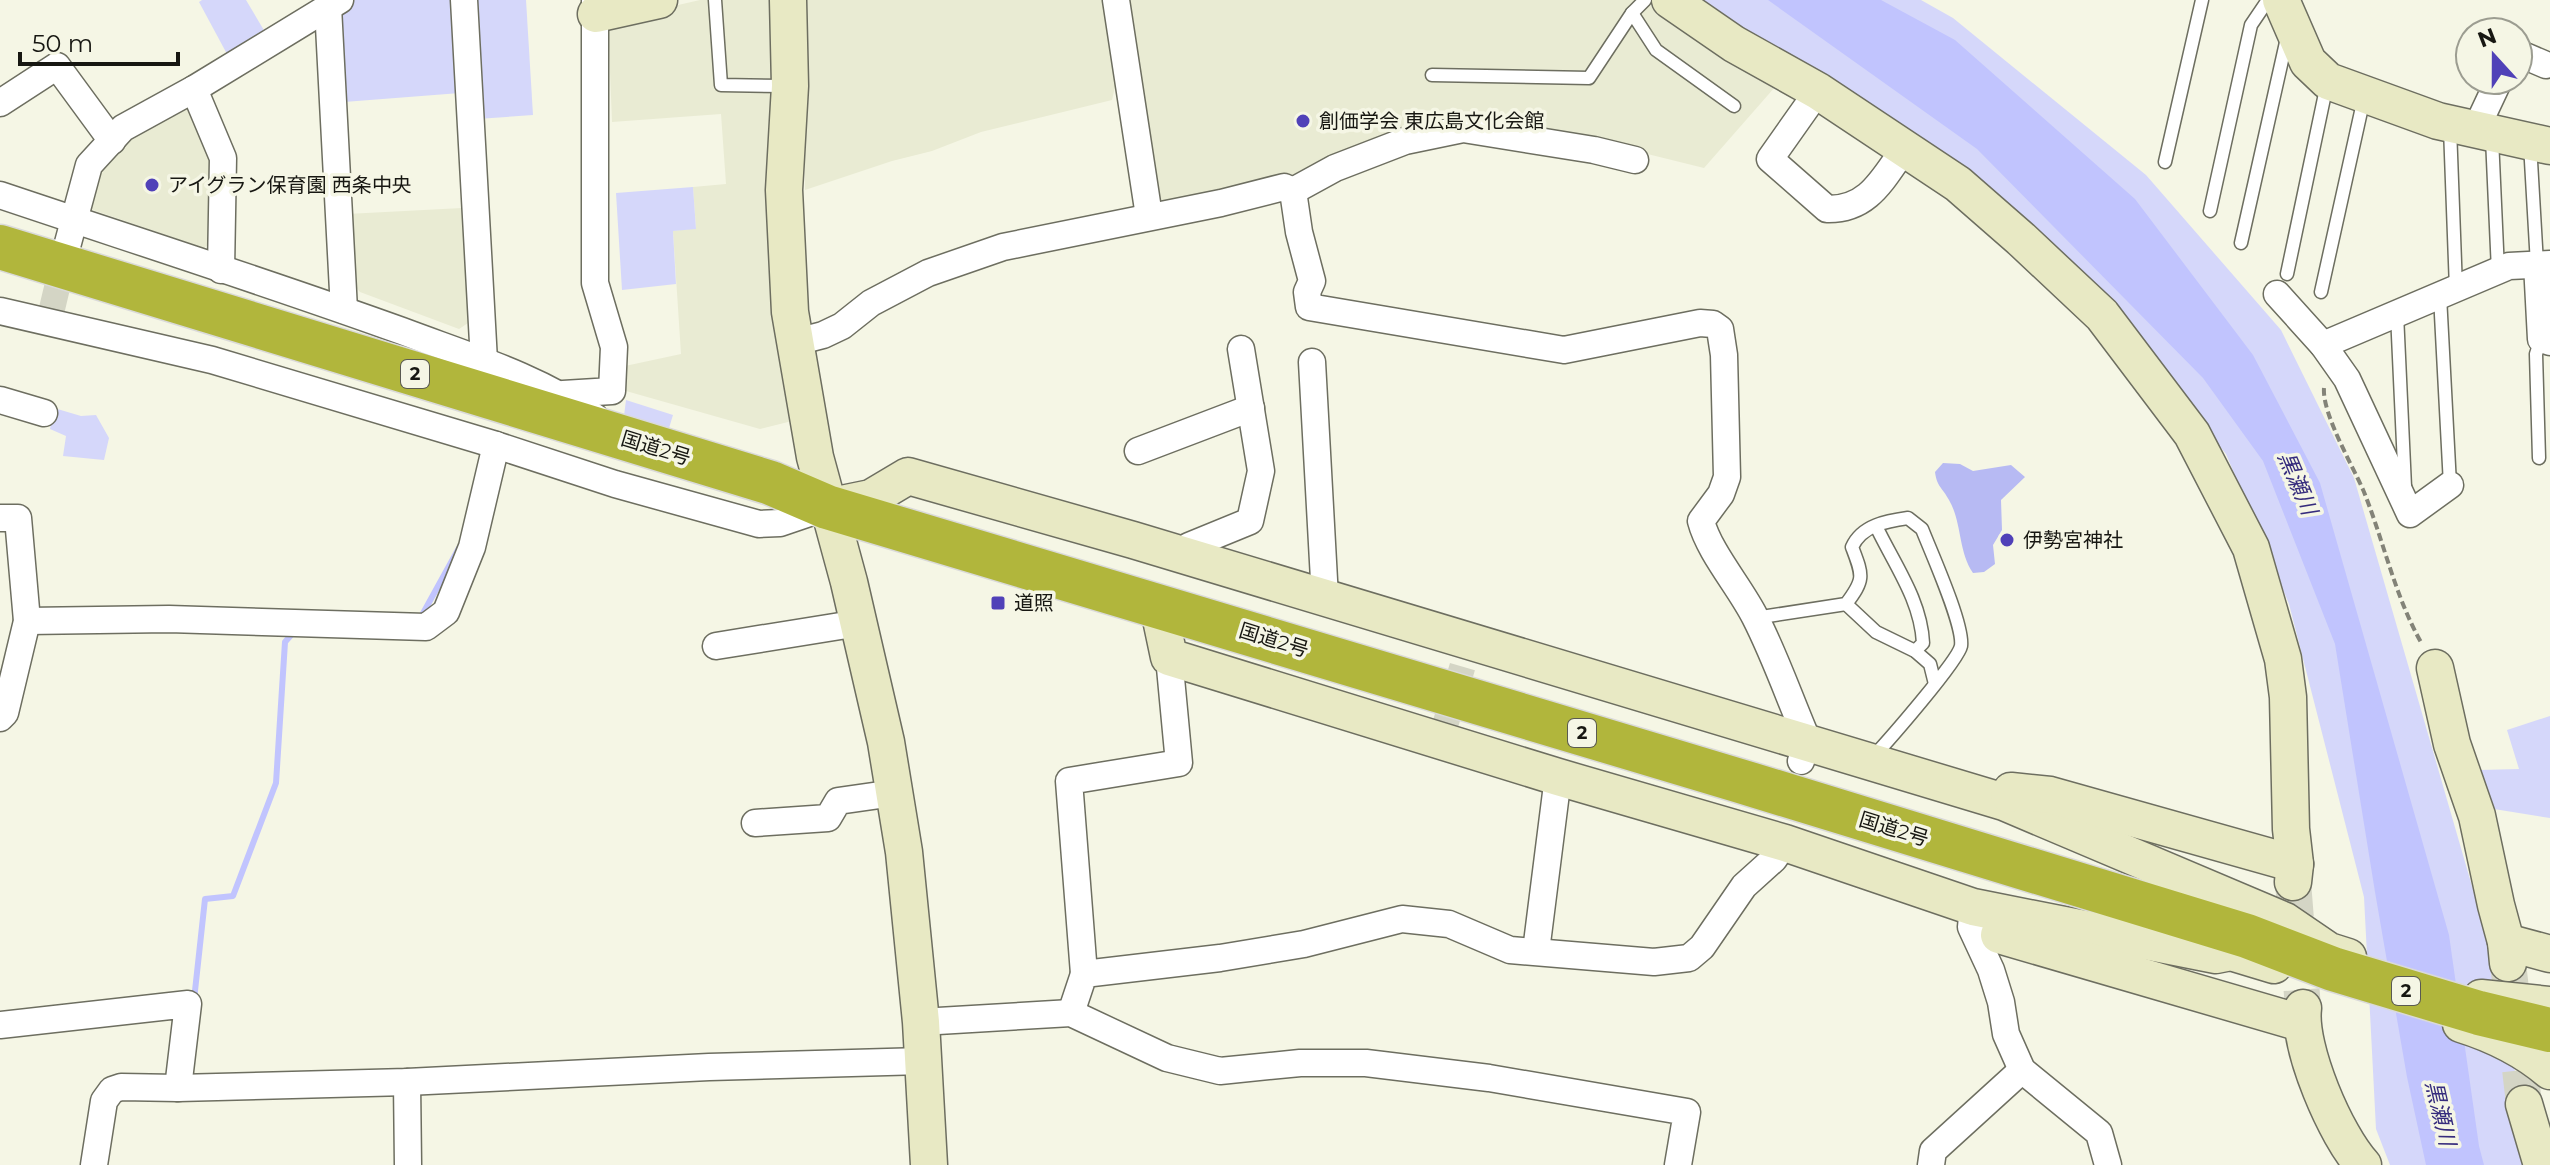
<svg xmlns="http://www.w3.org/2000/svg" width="2550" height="1165" viewBox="0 0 2550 1165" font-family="Montserrat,'Noto Sans JP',sans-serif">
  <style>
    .built { fill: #e9ebd3 }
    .green { fill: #d5d7fa }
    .forest { fill: #b7baf3 }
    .water { fill: #c1c4fe }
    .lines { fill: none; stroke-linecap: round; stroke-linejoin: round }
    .stream { stroke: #c1c4fe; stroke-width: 6 }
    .street-tunnel { stroke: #d4d5c5; stroke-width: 26; stroke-dasharray: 26 13; stroke-linecap: butt }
    .secondary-tunnel { stroke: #d4d5c5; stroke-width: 36; stroke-dasharray: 36 18; stroke-linecap: butt }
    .lane-casing { stroke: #6d6e60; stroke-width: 15 }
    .street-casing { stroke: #6d6e60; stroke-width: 29 }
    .secondary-casing { stroke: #6d6e60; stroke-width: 39 }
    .highway-casing { stroke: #dadad9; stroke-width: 47 }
    .path { stroke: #838378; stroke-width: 4; stroke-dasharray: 8 4; stroke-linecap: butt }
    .lane { stroke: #fff; stroke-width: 12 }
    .street { stroke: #fff; stroke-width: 26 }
    .secondary { stroke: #e8e9c4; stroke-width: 36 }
    .highway { stroke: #b1b63c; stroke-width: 44 }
    .poi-dot { fill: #5041b8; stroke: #f5f6e5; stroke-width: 3 }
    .labels { text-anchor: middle; stroke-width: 7; stroke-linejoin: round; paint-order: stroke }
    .shield { fill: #f5f6e5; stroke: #5a5a51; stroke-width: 2 }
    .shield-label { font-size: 18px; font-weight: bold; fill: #171712 }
    .poi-label { font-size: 20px; fill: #171712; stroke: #f5f6e5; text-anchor: start }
    .street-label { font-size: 20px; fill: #171712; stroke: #f5f6e5 }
    .water-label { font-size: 22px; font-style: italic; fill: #362c7d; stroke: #f5f6e5 }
  </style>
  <rect width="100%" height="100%" fill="#f5f6e5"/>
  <g class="built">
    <path d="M700 0H778L796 420 760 429 626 391 625 366 681 354 673 231 696 228 693 187 726 184 721 114 612 122 608 21Z"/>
    <path d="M804 0H1107L1119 70 1112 100 981 132 932 151 892 161 805 190Z"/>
    <path d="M1122 0H1645L1657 13 1775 87 1704 168 1599 142 1463 126 1312 170 1157 207Z"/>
    <path d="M181 104 195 109 217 166 212 241 204 248 93 210 85 200 116 145Z"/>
    <path d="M462 208 471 321 459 329 360 292 352 282 347 214Z"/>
  </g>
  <g class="green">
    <path d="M202 0H246L265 32 227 54 199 2Z"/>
    <path d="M355 0H455L460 93 344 102 340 9Z"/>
    <path d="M471 0H526L533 115 477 119Z"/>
    <path d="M1696 0H1921L1953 18 2146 175 2281 330 2354 478 2489 945 2534 1165H2390L2376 1129 2364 897 2289 604 2226 454 2083 276Z"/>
    <path d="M693 187 696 229 673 231 676 284 622 290 616 193Z"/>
    <path d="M626 400 673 415 665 441 624 416Z"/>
    <path d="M54 408 81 416 96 415 109 438 104 460 63 456 66 436 50 429Z"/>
    <path d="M2550 716V818L2494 809 2479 770 2519 769 2507 730Z"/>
  </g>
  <path class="forest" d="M1943 463 1960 464 1973 471 2011 465 2025 477 2001 500 2002 530 1993 545 1995 564 1984 572 1973 573C1958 551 1962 522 1949 500 1942 487 1937 487 1935 472Z"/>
  <path class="water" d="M1768 0H1881L1955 40 2135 199 2253 355 2320 483 2449 935 2479 1146 2484 1165H2426L2407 1077 2375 892 2335 644 2263 461 2203 378 1977 149Z"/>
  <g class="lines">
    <g class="stream">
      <path d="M421 617 459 548"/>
      <path d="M194 1000 205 899 233 896 276 783 285 642 292 634H298"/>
    </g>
    <g class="street-tunnel">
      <path d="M51 313 65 254"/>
      <path d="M1444 729 1465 658"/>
    </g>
    <g class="secondary-tunnel">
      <path d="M2293 882 2303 1008"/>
      <path d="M2508 963 2524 1104"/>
    </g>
    <g class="lane-casing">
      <g id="lane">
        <path d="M715 0 721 85 785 86"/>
        <path d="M1632 13 1656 50 1734 106"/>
        <path d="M1432 75 1589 78 1632 13 1645 0"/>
        <path d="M2450 128 2456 289"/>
        <path d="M2492 138 2498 271"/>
        <path d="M2530 144 2537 264"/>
        <path d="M2165 162 2202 0"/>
        <path d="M2210 211 2251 25 2268 0"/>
        <path d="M2241 243 2287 38"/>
        <path d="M2287 274 2327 84"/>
        <path d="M2321 292 2364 98"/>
        <path d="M2440 296 2450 485"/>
        <path d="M2397 314 2405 487"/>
        <path d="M2539 458 2536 354 2541 339"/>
        <path d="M1876 526C1894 564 1921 600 1923 643L1915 651"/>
        <path d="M1846 604 1876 632 1915 651 1930 664 1935 684"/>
        <path d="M1755 618 1846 604C1865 579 1863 576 1852 547 1862 525 1887 521 1908 518L1922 529C1931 552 1964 625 1961 646 1958 661 1888 741 1873 757"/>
      </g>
    </g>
    <g class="street-casing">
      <g id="street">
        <path d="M464 0 484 361"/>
        <path d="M1116 0 1149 216"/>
        <path d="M328 7 344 310"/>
        <path d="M2518 53 2546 65"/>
        <path d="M194 89 223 158 221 270"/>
        <path d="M1818 91 1770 159 1827 209C1869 210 1883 178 1905 148"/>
        <path d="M0 103 57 66 112 141"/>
        <path d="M2476 129 2499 80"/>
        <path d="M1293 191 1335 168 1405 141 1463 129 1594 150 1635 160"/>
        <path d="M0 195C134 240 269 283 402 331 468 356 537 376 595 417"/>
        <path d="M65 254 89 165 123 128 194 89 340 0"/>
        <path d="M2537 264 2541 339 2550 342"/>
        <path d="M2277 294 2323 345 2347 379 2410 514 2450 485"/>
        <path d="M0 311 212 360 496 445 615 484 759 524 780 523 827 507"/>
        <path d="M796 342 823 335 842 326 871 303 928 273 1003 247 1221 203 1284 187 1293 191 1299 232 1312 281 1307 292 1309 307 1564 350 1700 323 1713 324 1720 329 1724 355 1727 477 1721 494 1701 521C1709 552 1740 587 1755 617 1774 654 1788 694 1804 732L1807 744 1801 761"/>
        <path d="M2323 345 2509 266 2550 264"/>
        <path d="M1312 362 1325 598"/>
        <path d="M563 394 612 391 614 347 595 283V0"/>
        <path d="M0 400 44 413"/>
        <path d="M1138 451 1251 408"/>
        <path d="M0 518H18L27 621 5 713 0 718"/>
        <path d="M1189 546 1250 521 1261 471 1241 349"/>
        <path d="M27 621 169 619 426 627 446 612 472 547 496 445"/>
        <path d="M716 646 859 623"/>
        <path d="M755 823 828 818 838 801 894 793"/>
        <path d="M1973 907 1971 927 1991 970 2001 1002 2006 1034 2022 1070 2099 1133 2108 1165"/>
        <path d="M1536 951 1558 777"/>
        <path d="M1084 974 1069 781 1179 763 1169 657"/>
        <path d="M1071 1013 1084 974 1220 958 1304 944 1402 919 1449 924 1510 950 1654 962 1689 958 1702 947 1744 886 1774 859 1785 843"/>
        <path d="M921 1022 1071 1013 1167 1058 1220 1071 1300 1063H1366L1489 1078 1687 1112 1678 1165"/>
        <path d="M0 1025 188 1004 178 1088"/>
        <path d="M407 1082 408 1165"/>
        <path d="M94 1165 104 1101 112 1090 121 1087 178 1088 407 1082 709 1067 923 1061"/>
        <path d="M1931 1165 1933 1151 2022 1070"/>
      </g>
    </g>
    <g class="secondary-casing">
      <g id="secondary">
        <path d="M788 0 790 86 784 190 790 312 815 457 849 582 886 742 904 852 921 1022 929 1165"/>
        <path d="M1670 0 1734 44 1818 91 1958 184 2021 239 2102 315 2192 434 2251 548 2283 659 2288 697 2291 829 2295 864 2293 882"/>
        <path d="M2281 0 2308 62 2328 81 2438 121 2550 146"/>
        <path d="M596 14 659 0"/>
        <path d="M827 507 871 498 908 476 1133 540 2004 802 2285 921 2329 951 2348 957"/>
        <path d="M1158 605 1169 657 1558 777 1785 843 1973 907 2216 955 2231 952 2274 965"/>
        <path d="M2435 668 2452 744 2477 816 2496 905 2506 942 2508 963"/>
        <path d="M2009 794 2011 791 2050 795 2295 864"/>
        <path d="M1999 935 2301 1023"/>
        <path d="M2506 942 2550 954"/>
        <path d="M2481 998 2550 1005"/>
        <path d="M2303 1008C2298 1048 2336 1136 2363 1165"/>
        <path d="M2461 1024C2493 1034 2524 1049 2550 1071"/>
        <path d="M2524 1104 2542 1165"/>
      </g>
    </g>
    <g class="highway-casing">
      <path id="highway" d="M0 247 771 483 827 507 1740 781 2247 936 2333 969 2479 1013 2550 1030"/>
    </g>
    <path class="path" d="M2324 388C2322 414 2353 466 2364 492 2384 542 2395 597 2422 644"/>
    <use href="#lane" class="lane"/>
    <use href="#street" class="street"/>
    <use href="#secondary" class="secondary"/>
    <use href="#highway" class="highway"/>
  </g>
  <g class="poi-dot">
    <circle cx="1303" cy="121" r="8"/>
    <circle cx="152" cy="185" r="8"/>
    <circle cx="2007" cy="540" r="8"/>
    <rect x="990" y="595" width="16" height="16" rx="4"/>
  </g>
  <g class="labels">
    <g class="shield">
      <rect x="401" y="360" width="28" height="28" rx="6"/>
      <rect x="1568" y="719" width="28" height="28" rx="6"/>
      <rect x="2392" y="977" width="28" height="28" rx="6"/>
    </g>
    <g class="shield-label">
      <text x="415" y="380">2</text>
      <text x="1582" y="739">2</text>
      <text x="2406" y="997">2</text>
    </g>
    <g class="poi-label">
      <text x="1319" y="128">創価学会 東広島文化会館</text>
      <text x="168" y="192">アイグラン保育園 西条中央</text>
      <text x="2023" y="547">伊勢宮神社</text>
      <text x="1014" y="610">道照</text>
    </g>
    <g class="street-label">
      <text transform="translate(656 448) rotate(17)" y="7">国道2号</text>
      <text transform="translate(1274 640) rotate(17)" y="7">国道2号</text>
      <text transform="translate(1894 829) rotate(17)" y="7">国道2号</text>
    </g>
    <g class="water-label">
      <text transform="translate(2298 483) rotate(67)" y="8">黒瀬川</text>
      <text transform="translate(2441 1113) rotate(77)" y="8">黒瀬川</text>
    </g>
  </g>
  <g transform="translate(2494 56) rotate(339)"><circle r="38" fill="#f5f6e5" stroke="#9c9d91" stroke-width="2"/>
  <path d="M0-6L14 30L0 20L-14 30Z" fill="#5041b8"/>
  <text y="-12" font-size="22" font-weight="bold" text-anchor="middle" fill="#171712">N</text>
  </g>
  <path d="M20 52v12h158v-12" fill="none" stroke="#171712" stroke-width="4"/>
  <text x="32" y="52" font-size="24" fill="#171712" stroke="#f5f6e5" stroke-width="6" paint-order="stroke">50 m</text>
</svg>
